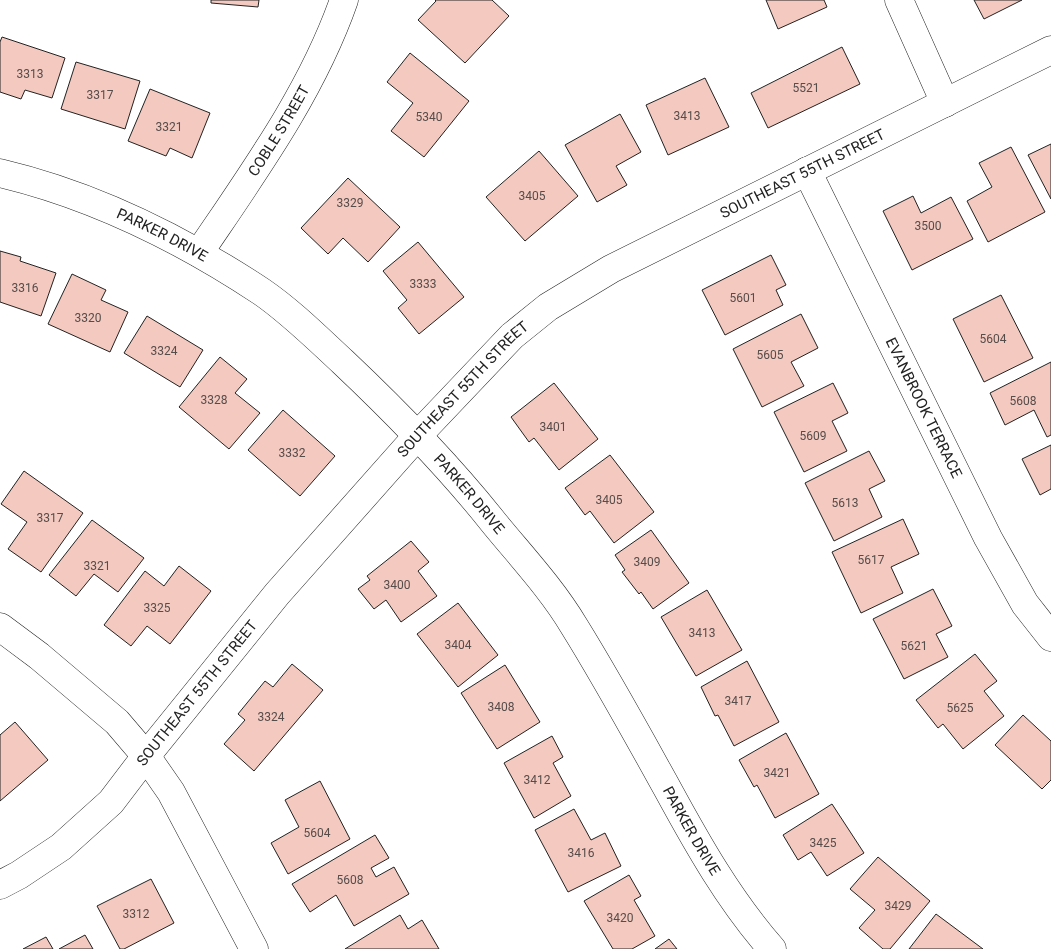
<svg xmlns="http://www.w3.org/2000/svg" width="1051" height="949" viewBox="0 0 1051 949" font-family="Roboto,sans-serif">
  <style>
    .building { fill: #f3c9c0; stroke: #222 }
    .lines { fill: none; stroke-linecap: round; stroke-linejoin: round }
    .minor-casing { stroke: #222; stroke-width: 29 }
    .minor { stroke: #fff; stroke-width: 28 }
    .labels { text-anchor: middle; stroke-width: 4; stroke-linejoin: round; paint-order: stroke }
    .number-label { font-size: 12px; fill: #564c4a }
    .street-label { font-size: 15px; fill: #222; stroke: #fff }
  </style>
  <rect width="100%" height="100%" fill="#fff"/>
  <g class="building">
    <path d="M211 0H259L258 7 211 3Z"/>
    <path d="M435 0H492L509 16 465 63 418 20 436 1Z"/>
    <path d="M766 0H824L827 7 778 29Z"/>
    <path d="M974 0H1022L984 19Z"/>
    <path d="M2 37 65 58 52 98 25 90 21 99 0 92V42Z"/>
    <path d="M842 47 860 84 768 128 751 93Z"/>
    <path d="M410 53 469 101 424 157 391 131 413 103 387 82Z"/>
    <path d="M76 62 140 81 125 129 61 109Z"/>
    <path d="M705 78 729 127 668 155 646 105Z"/>
    <path d="M150 89 210 113 192 158 170 148 166 156 128 141Z"/>
    <path d="M620 114 641 152 616 166 627 185 597 202 565 145Z"/>
    <path d="M1051 144V199L1028 155Z"/>
    <path d="M1011 147 1045 212 988 242 967 201 992 187 979 163Z"/>
    <path d="M539 151 578 196 525 241 486 197Z"/>
    <path d="M348 178 400 227 368 262 343 238 328 254 301 228Z"/>
    <path d="M913 196 921 213 951 197 973 239 912 270 883 211Z"/>
    <path d="M418 242 464 297 419 334 398 308 407 300 383 271Z"/>
    <path d="M0 251 21 257 20 261 56 273 41 316 0 302Z"/>
    <path d="M771 255 786 285 776 290 783 305 725 335 702 290Z"/>
    <path d="M72 274 106 290 101 300 128 312 110 352 48 324Z"/>
    <path d="M1001 295 1033 358 984 382 953 319Z"/>
    <path d="M801 314 818 348 791 362 804 386 762 407 733 349Z"/>
    <path d="M147 316 203 350 180 387 124 353Z"/>
    <path d="M220 357 247 379 235 393 260 413 229 449 179 407Z"/>
    <path d="M1051 362V435L1047 437 1034 410 1005 425 990 393Z"/>
    <path d="M554 383 598 439 559 470 534 438 529 442 511 417Z"/>
    <path d="M833 383 848 413 832 421 847 451 804 472 774 412Z"/>
    <path d="M283 410 335 456 300 496 248 450Z"/>
    <path d="M1051 445V489L1040 495 1022 459Z"/>
    <path d="M869 451 885 481 869 489 882 517 834 541 805 483Z"/>
    <path d="M610 455 654 512 614 543 590 511 585 515 565 488Z"/>
    <path d="M24 471 83 513 41 572 8 549 27 522 1 504Z"/>
    <path d="M903 519 919 554 891 567 903 593 861 613 832 552Z"/>
    <path d="M92 520 144 558 118 592 94 574 76 596 49 575Z"/>
    <path d="M651 530 689 583 653 609 641 592 639 594 622 572 625 570 615 555Z"/>
    <path d="M411 541 429 562 418 571 437 596 401 622 386 600 374 609 358 589 370 580 367 576Z"/>
    <path d="M179 566 211 591 170 644 147 626 131 646 104 625 145 571 164 586Z"/>
    <path d="M933 589 952 626 936 634 948 657 904 679 873 619Z"/>
    <path d="M707 590 742 650 696 676 661 617Z"/>
    <path d="M458 603 498 655 458 687 417 634Z"/>
    <path d="M975 654 997 681 984 691 1004 716 963 749 943 724 938 728 916 700Z"/>
    <path d="M747 661 779 722 734 746 718 715 715 716 701 687Z"/>
    <path d="M292 664 323 690 254 771 224 744 245 720 238 714 265 681 273 687Z"/>
    <path d="M505 665 540 722 497 749 461 693Z"/>
    <path d="M1023 715 1051 741V780L1042 789 995 745Z"/>
    <path d="M15 722 48 760 0 801V735Z"/>
    <path d="M786 733 819 794 775 818 757 785 754 787 739 760Z"/>
    <path d="M552 736 563 757 553 763 571 796 534 818 504 763Z"/>
    <path d="M320 781 350 839 288 874 271 843 299 827 285 800Z"/>
    <path d="M832 804 864 853 827 876 811 852 798 860 783 835Z"/>
    <path d="M574 809 591 840 605 833 621 866 568 892 535 830Z"/>
    <path d="M375 835 389 858 371 868 376 877 394 867 409 894 354 926 336 895 310 912 292 884Z"/>
    <path d="M878 857 930 901 890 949H883L859 928 875 910 850 889Z"/>
    <path d="M629 875 641 896 634 900 655 936 632 949H613L584 901Z"/>
    <path d="M151 879 174 923 124 949H120L97 906Z"/>
    <path d="M936 914 983 949H909Z"/>
    <path d="M400 915 408 929 422 920 439 949H345Z"/>
    <path d="M85 935 93 949H59Z"/>
    <path d="M46 937 53 949H23Z"/>
    <path d="M669 939 677 949H655Z"/>
  </g>
  <g class="lines">
    <g class="minor-casing">
      <g id="minor">
        <path d="M899 0 945 103"/>
        <path id="s1" d="M807 171 988 538 1025 604 1051 637"/>
        <path id="s2" d="M0 173C93 195 182 239 262 292 291 312 317 338 343 362 397 413 448 465 494 523 521 556 552 589 574 626 607 679 637 734 667 788 698 845 729 900 772 949"/>
        <path id="s3" d="M199 253C253 173 312 92 344 0"/>
        <path d="M0 627 39 656 117 722 146 756 171 792 254 949"/>
        <path id="s4" d="M0 885 19 875 61 847 111 802 146 756 277 594 418 435 512 336 548 307 611 269 1051 50"/>
      </g>
    </g>
    <use href="#minor" class="minor"/>
  </g>
  <g class="labels">
    <g class="number-label">
      <text x="30" y="78">3313</text>
      <text x="806" y="92">5521</text>
      <text x="100" y="99">3317</text>
      <text x="687" y="120">3413</text>
      <text x="429" y="121">5340</text>
      <text x="169" y="131">3321</text>
      <text x="532" y="200">3405</text>
      <text x="350" y="207">3329</text>
      <text x="928" y="230">3500</text>
      <text x="423" y="288">3333</text>
      <text x="25" y="292">3316</text>
      <text x="743" y="302">5601</text>
      <text x="88" y="322">3320</text>
      <text x="993" y="343">5604</text>
      <text x="164" y="355">3324</text>
      <text x="770" y="359">5605</text>
      <text x="214" y="404">3328</text>
      <text x="1023" y="405">5608</text>
      <text x="553" y="431">3401</text>
      <text x="813" y="440">5609</text>
      <text x="292" y="457">3332</text>
      <text x="609" y="504">3405</text>
      <text x="845" y="507">5613</text>
      <text x="50" y="522">3317</text>
      <text x="871" y="564">5617</text>
      <text x="647" y="566">3409</text>
      <text x="97" y="570">3321</text>
      <text x="397" y="589">3400</text>
      <text x="157" y="612">3325</text>
      <text x="702" y="637">3413</text>
      <text x="458" y="649">3404</text>
      <text x="914" y="650">5621</text>
      <text x="738" y="705">3417</text>
      <text x="501" y="711">3408</text>
      <text x="960" y="712">5625</text>
      <text x="271" y="721">3324</text>
      <text x="777" y="777">3421</text>
      <text x="537" y="784">3412</text>
      <text x="317" y="837">5604</text>
      <text x="823" y="847">3425</text>
      <text x="581" y="857">3416</text>
      <text x="350" y="884">5608</text>
      <text x="898" y="910">3429</text>
      <text x="136" y="918">3312</text>
      <text x="620" y="922">3420</text>
    </g>
    <g class="street-label">
      <text dy="5" stroke="none"><textPath href="#s3" startOffset="146">COBLE STREET</textPath></text>
      <text dy="5" stroke="none"><textPath href="#s4" startOffset="1088">SOUTHEAST 55TH STREET</textPath></text>
      <text dy="5" stroke="none"><textPath href="#s2" startOffset="174">PARKER DRIVE</textPath></text>
      <text dy="5" stroke="none"><textPath href="#s4" startOffset="682">SOUTHEAST 55TH STREET</textPath></text>
      <text dy="5" stroke="none"><textPath href="#s1" startOffset="264">EVANBROOK TERRACE</textPath></text>
      <text dy="5" stroke="none"><textPath href="#s2" startOffset="579">PARKER DRIVE</textPath></text>
      <text dy="5" stroke="none"><textPath href="#s4" startOffset="278">SOUTHEAST 55TH STREET</textPath></text>
      <text dy="5" stroke="none"><textPath href="#s2" startOffset="984">PARKER DRIVE</textPath></text>
    </g>
  </g>
</svg>
